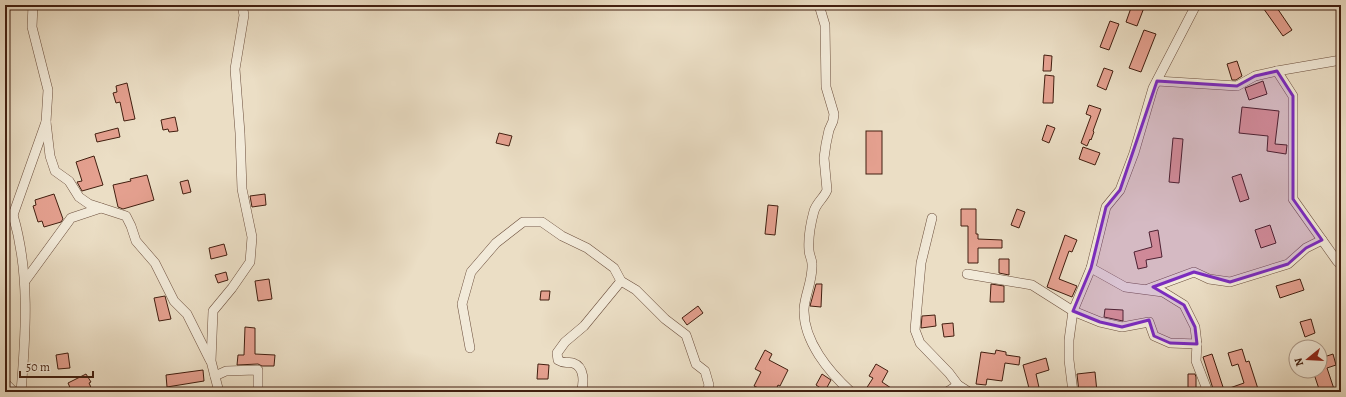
<svg xmlns="http://www.w3.org/2000/svg" width="1346" height="397" viewBox="0 0 1346 397" font-family="Alegreya,serif">
  <style>
    .building { fill: #e4a08f; stroke: #421f10 }
    .lines { fill: none; stroke-linecap: round; stroke-linejoin: round }
    .minor-casing { stroke: #6c4f3d; stroke-width: 10 }
    .minor { stroke: #f2ead9; stroke-width: 9 }
    .marked { fill: #7b2cbf; fill-opacity: 0.2; stroke: #7b2cbf; stroke-width: 3; stroke-linejoin: round }
  </style>
  <rect width="100%" height="100%" fill="#ebdec5"/>
  <filter id="stains"><feTurbulence type="fractalNoise" baseFrequency=".005" numOctaves="4"/><feColorMatrix values="0 0 0 0 .2 0 0 0 0 .09 0 0 0 0 .02 0 0 0 .5 -.17"/></filter>
  <radialGradient id="worn" r=".72"><stop offset=".6" stop-color="#630" stop-opacity="0"/><stop offset="1" stop-color="#630" stop-opacity=".3"/></radialGradient>
  <g class="building">
    <path d="M1132 5H1145L1137 26 1126 22Z"/>
    <path d="M1261 5H1275L1292 30 1283 36Z"/>
    <path d="M1110 21 1119 24 1109 50 1100 47Z"/>
    <path d="M1144 30 1156 34 1141 72 1129 68Z"/>
    <path d="M1044 55 1052 56 1051 71H1043Z"/>
    <path d="M1237 61 1242 76 1236 80H1232L1227 64Z"/>
    <path d="M1104 68 1113 71 1106 90 1097 86Z"/>
    <path d="M1045 75 1054 76 1053 103H1043Z"/>
    <path d="M1263 81 1267 94 1249 100 1245 88Z"/>
    <path d="M127 83 135 119 124 121 120 102 116 103 113 93 117 92 116 86Z"/>
    <path d="M1089 105 1101 109 1093 131 1094 132 1091 140 1090 139 1087 146 1081 143 1091 116 1086 114Z"/>
    <path d="M1242 107 1279 111 1275 144 1287 145 1286 154 1267 151 1268 136 1239 133Z"/>
    <path d="M175 117 178 131 169 132 168 129 163 130 161 120Z"/>
    <path d="M1047 125 1055 128 1049 143 1042 140Z"/>
    <path d="M118 128 120 137 97 142 95 134Z"/>
    <rect x="866" y="131" width="16" height="43"/>
    <path d="M499 133 512 136 509 146 496 143Z"/>
    <path d="M1173 138 1183 139 1179 183 1169 182Z"/>
    <path d="M1083 147 1100 153 1095 165 1079 159Z"/>
    <path d="M94 156 103 185 82 191 77 182 82 181 76 162Z"/>
    <path d="M1241 174 1249 199 1240 202 1232 177Z"/>
    <path d="M147 175 154 200 123 209 118 207 113 185 131 181 130 179Z"/>
    <path d="M188 180 191 192 183 194 180 182Z"/>
    <path d="M54 194 63 219 61 222 44 227 42 221 38 222 33 206 36 205 35 200Z"/>
    <path d="M265 194 266 205 252 207 250 196Z"/>
    <path d="M768 205 778 206 775 235 765 234Z"/>
    <path d="M961 209H976V234H978V239L1002 240V248H978V263H968V226H961Z"/>
    <path d="M1017 209 1025 212 1019 228 1011 225Z"/>
    <path d="M1270 225 1276 243 1261 248 1255 230Z"/>
    <path d="M1158 230 1162 257 1146 260 1147 267 1138 269 1134 252 1152 247 1149 232Z"/>
    <path d="M1065 235 1077 240 1072 252 1069 251 1059 279 1077 286 1072 297 1047 287Z"/>
    <path d="M224 244 227 255 211 259 209 248Z"/>
    <path d="M999 259H1009V275L999 273Z"/>
    <path d="M226 272 228 280 218 283 215 275Z"/>
    <path d="M269 279 272 299 258 301 255 281Z"/>
    <path d="M1300 279 1304 290 1280 298 1276 286Z"/>
    <path d="M816 284H822L821 307 810 306Z"/>
    <path d="M991 284 1004 286V302H990Z"/>
    <path d="M541 291H550L549 300H540Z"/>
    <path d="M165 296 171 319 159 321 154 298Z"/>
    <path d="M698 306 703 313 687 325 682 318Z"/>
    <path d="M1105 309 1123 310V321L1104 317Z"/>
    <path d="M935 315 936 326 921 328 922 316Z"/>
    <path d="M1311 319 1315 333 1305 337 1300 322Z"/>
    <path d="M953 323 954 336 944 337 942 324Z"/>
    <path d="M245 327 255 328V354L275 355 274 366H262L258 364 237 365 238 355H244Z"/>
    <path d="M1242 349 1246 362 1249 361 1259 392H1214L1203 357 1212 354 1224 390 1244 383 1238 364 1232 366 1228 353Z"/>
    <path d="M765 350 772 354 769 360 788 370 780 386 778 385 775 392H767L754 386 761 372 755 369Z"/>
    <path d="M996 350 1006 352V355L1020 357 1019 365 1005 363 1002 381 987 379 986 385 976 384 981 352 995 354Z"/>
    <path d="M1320 350H1322L1324 357 1333 354 1336 365 1327 368 1335 392H1320L1313 371H1320Z"/>
    <path d="M68 353 70 368 58 369 56 355Z"/>
    <path d="M1046 358 1049 370 1036 374 1040 392H1030L1023 365Z"/>
    <path d="M538 364 549 365 548 379H537Z"/>
    <path d="M876 364 888 371 882 382 897 392H864L873 378 869 376Z"/>
    <path d="M203 370 204 381 167 387 166 375Z"/>
    <path d="M1095 372 1097 392H1079L1077 374Z"/>
    <path d="M86 374 91 382 89 383 93 392H72L68 383Z"/>
    <path d="M822 374 831 380 825 391 816 385Z"/>
    <path d="M1188 374H1195L1196 377V392H1188Z"/>
  </g>
  <g class="lines">
    <g class="minor-casing">
      <g id="minor">
        <path d="M819 5 825 25 826 87 834 114 833 121 829 130 826 144 824 158 827 190C824 198 817 202 814 211 811 222 808 237 809 250 809 255 812 259 812 264 813 280 805 294 804 309 803 341 829 372 851 392"/>
        <path d="M1277 71 1341 60"/>
        <path d="M1157 81 1237 86 1255 76 1277 71 1293 96V199L1337 261 1341 265"/>
        <path d="M46 122 50 156 55 171 69 181 79 197 89 204 126 216 131 226 136 241 155 263 174 301 187 314 210 360"/>
        <path d="M5 213 13 215C30 273 26 332 21 392"/>
        <path d="M13 215 46 122 48 90 32 27 33 5"/>
        <path d="M932 218 921 263 915 330 920 343 949 373 958 385"/>
        <path d="M1091 268 1125 287 1163 292 1184 305 1195 327 1197 344 1196 361 1208 392"/>
        <path d="M967 274 1032 285 1073 311 1100 322 1122 327 1149 322 1154 336 1170 343 1197 344"/>
        <path d="M25 281 71 218 101 208"/>
        <path d="M1148 289 1194 272 1209 279 1230 282 1288 264 1306 248 1322 240"/>
        <path d="M470 348 462 304 471 272 496 243 523 222H542L562 236 587 248 614 268 621 281 636 290 665 319 686 335 696 364 705 371 709 385 707 392"/>
        <path d="M215 376 226 371 258 370V392"/>
        <path d="M5 383 14 392"/>
        <path d="M219 392 211 361 213 311 232 288 250 262 252 237 242 189 240 133 235 69 244 15 242 5"/>
        <path d="M581 392C584 383 585 367 573 363 567 361 566 365 558 360L557 353 565 342 584 326 621 281"/>
        <path d="M947 392 958 385 969 392"/>
        <path d="M1073 392 1069 360V340L1073 311 1091 268 1106 207 1120 190 1134 153 1153 88 1196 5"/>
      </g>
    </g>
    <use href="#minor" class="minor"/>
  </g>
  <path class="marked" d="M1277 71 1293 96V199L1322 240 1306 248 1288 264 1230 282 1194 272 1153 287 1184 305 1195 327 1197 344 1170 343 1154 336 1149 320 1122 327 1100 322 1073 311 1091 268 1106 207 1120 190 1157 81 1237 86 1255 76Z"/>
  <rect width="1346" height="397" fill="none" stroke="#ebdec5" stroke-width="20"/>
  <rect x="6" y="6" width="1334" height="385" fill="none" stroke="#421f10" stroke-width="2"/>
  <rect x="10" y="10" width="1326" height="377" fill="none" stroke="#421f10"/>
  <g transform="translate(1308 359) rotate(252)"><circle r="19" fill="#f2ead9" stroke="#ac9989"/>
  <path d="M0-3L7 15L0 10L-7 15Z" fill="#8f2418"/>
  <text y="-6" font-size="11" font-weight="bold" text-anchor="middle" fill="#421f10">N</text>
  </g>
  <path d="M20 371v6h73v-6" fill="none" stroke="#421f10" stroke-width="2"/>
  <text x="26" y="371" font-size="12" fill="#421f10" stroke="#f2ead9" stroke-width="3" paint-order="stroke">50 m</text>
  <rect width="100%" height="100%" filter="url(#stains)"/>
  <rect width="100%" height="100%" fill="url(#worn)"/>
</svg>
